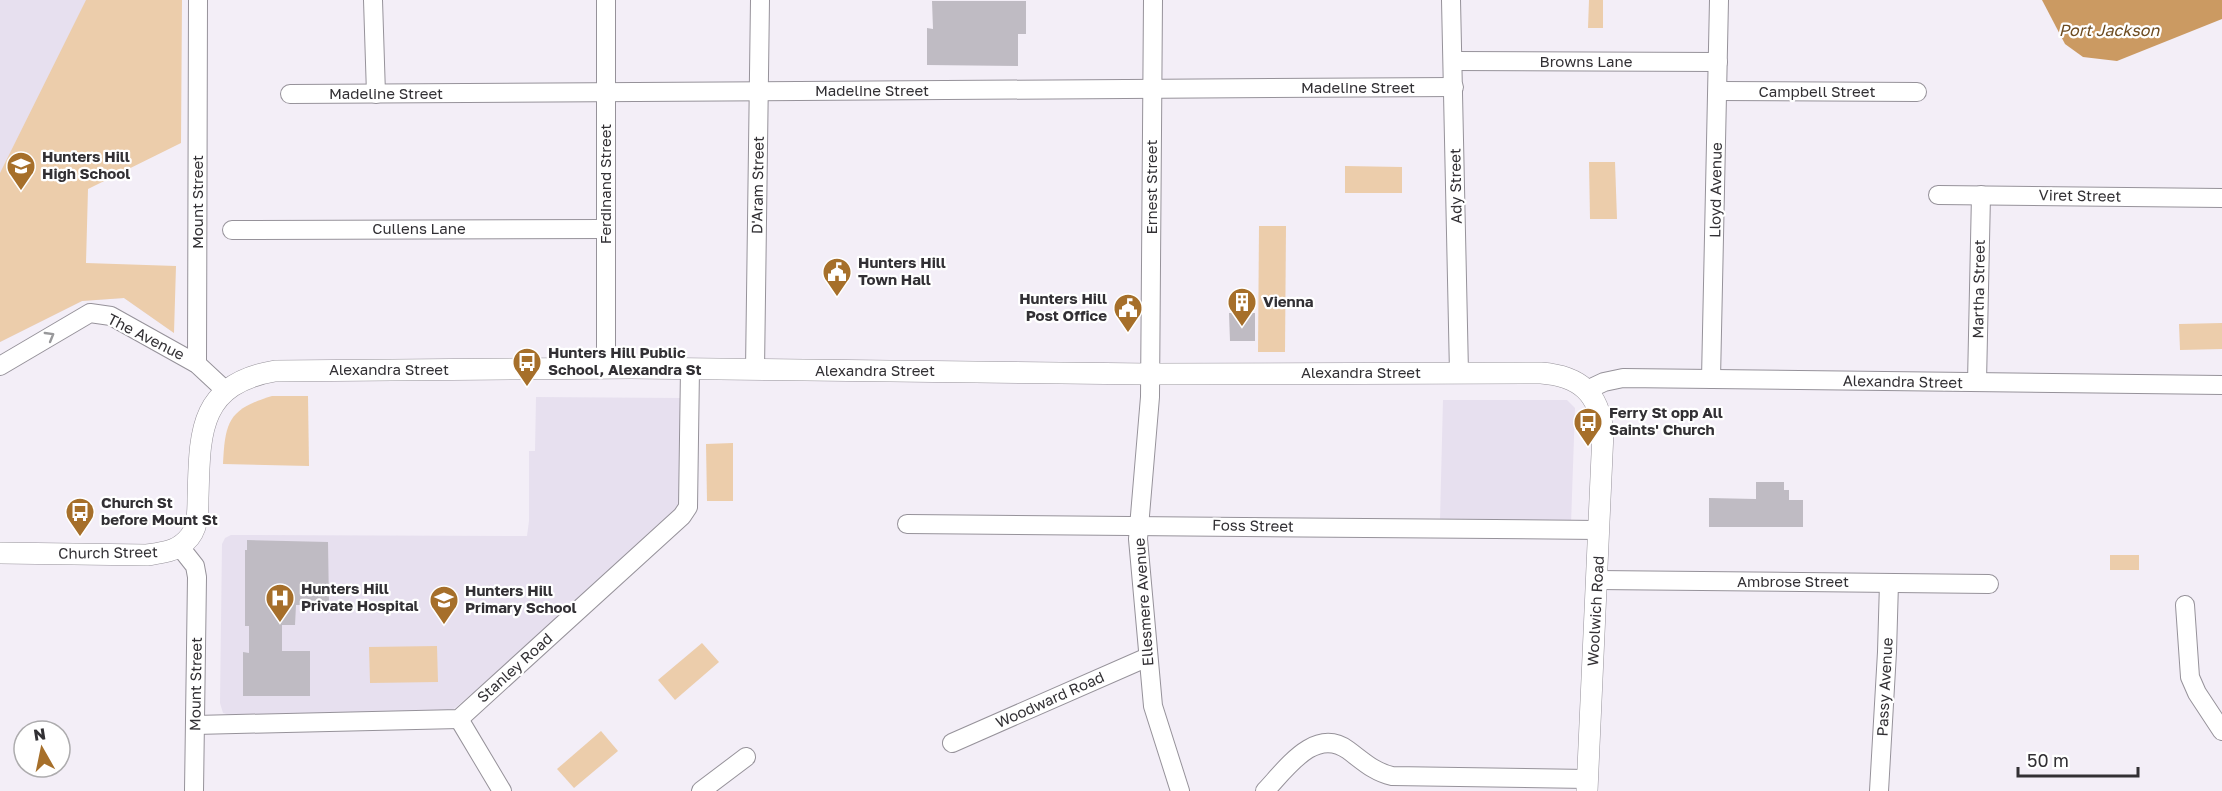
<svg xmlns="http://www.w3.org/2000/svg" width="2222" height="791" viewBox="0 0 2222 791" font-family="'Golos Text',sans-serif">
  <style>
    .built { fill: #e7e0ef }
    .green { fill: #eccdab }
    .water { fill: #cb9a62 }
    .building { fill: #bfbbc3 }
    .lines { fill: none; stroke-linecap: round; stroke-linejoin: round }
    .minor-casing { stroke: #96929a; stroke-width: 20 }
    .tertiary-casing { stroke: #96929a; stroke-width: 22 }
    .minor { stroke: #fff; stroke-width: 18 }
    .tertiary { stroke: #fff; stroke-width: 21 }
    .oneway { stroke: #98989a }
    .labels { text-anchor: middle; stroke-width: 4.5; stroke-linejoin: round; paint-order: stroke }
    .street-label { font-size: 15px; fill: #323034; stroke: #fff }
    .poi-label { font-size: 15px; font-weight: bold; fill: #323034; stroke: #fff; text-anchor: start }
    .water-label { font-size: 16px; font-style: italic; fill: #6d4b20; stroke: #fff }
  </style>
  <rect width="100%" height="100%" fill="#f3eef7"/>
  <g class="built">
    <path d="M0 0H177L52 103 30 292 127 270 174 333 124 298 82 301 0 342Z"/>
    <path d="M536 397 681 398 683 512 448 714 233 716 223 713 220 703 222 544 225 538 231 535 527 536 529 521V451H535Z"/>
    <path d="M1443 400H1567L1575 408 1571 524 1440 521Z"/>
  </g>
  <g class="green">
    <path d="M86 0H182L181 143 88 189 86 263 176 266 174 333 124 298 82 301 0 342V173Z"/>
    <path d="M1589 0H1603V28H1588Z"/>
    <path d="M1589 162H1615L1617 219H1590Z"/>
    <path d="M1345 166 1402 167V193H1345Z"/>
    <path d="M1259 226H1286L1285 352H1258Z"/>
    <path d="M2222 323V349L2180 350 2179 324Z"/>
    <path d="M272 396H308L309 466 223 464C225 421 229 409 272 396Z"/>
    <path d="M733 443V501H707L706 444Z"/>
    <path d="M2139 555V570H2110V555Z"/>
    <path d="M702 643 719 662 675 700 658 680Z"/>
    <path d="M437 646 438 682 370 683 369 647Z"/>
    <path d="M601 731 618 751 574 788 557 769Z"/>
  </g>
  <path class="water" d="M2042 0H2222V19L2117 61 2083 57 2065 44Z"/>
  <g class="building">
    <path d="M932 1H1026V34H1018V66L927 65V28L933 29Z"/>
    <path d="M1229 313H1255V341H1230Z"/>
    <path d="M1756 482H1784V490H1789V500H1803V527H1709V498L1756 499Z"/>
    <path d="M247 540 328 542 329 605H296L295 625H282V651H310V696H243V652L249 653V626H245V550H247Z"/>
  </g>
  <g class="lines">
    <g class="minor-casing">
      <g id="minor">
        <path d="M373 0 376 94"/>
        <path d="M606 0V368"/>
        <path d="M1153 0 1150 397 1138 539 1153 706 1180 791"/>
        <path d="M1451 0 1459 373"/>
        <path d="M1453 61 1718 62"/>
        <path d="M1718 91 1917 92"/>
        <path d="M290 94 1454 87"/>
        <path d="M1938 195 2222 198"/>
        <path d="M232 230 606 229"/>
        <path d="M197 364 198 0"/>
        <path d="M0 366 90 313 111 316 197 364 226 391"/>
        <path d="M755 370 760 0"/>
        <path d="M1711 379 1719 0"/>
        <path d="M1977 382 1981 195"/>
        <path d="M1587 390 1604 382 1623 378 2222 385"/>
        <path d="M907 524 1599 530"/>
        <path d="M180 547 195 566 197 577 194 791"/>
        <path d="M1597 580 1989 584"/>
        <path d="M2185 605 2190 677 2197 693 2222 731"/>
        <path d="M459 719 502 791"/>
        <path d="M195 725 459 719 682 516 688 507 690 369"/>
        <path d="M952 743 1148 657"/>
        <path d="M701 791 746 757"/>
        <path d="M1265 791C1286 769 1315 726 1348 750 1363 761 1374 772 1392 776L1588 779"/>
        <path d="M1879 791 1887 652 1889 583"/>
      </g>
    </g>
    <g class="tertiary-casing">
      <path id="tertiary" d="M0 553 147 555C161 553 175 552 186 541 198 530 198 514 198 498 200 435 197 384 275 371L630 368 1150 374 1541 373C1580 376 1599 393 1603 432L1587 791"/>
    </g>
    <use href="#minor" class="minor"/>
    <use href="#tertiary" class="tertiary"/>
  </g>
  <defs><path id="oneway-chevron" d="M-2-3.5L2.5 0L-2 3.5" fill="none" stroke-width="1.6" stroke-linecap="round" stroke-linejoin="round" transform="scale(1.5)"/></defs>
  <use class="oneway" href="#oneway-chevron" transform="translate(50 336) rotate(-30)"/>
  <defs>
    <g id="school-pin" transform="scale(1.5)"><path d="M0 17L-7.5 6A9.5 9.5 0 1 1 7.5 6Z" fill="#a66f2a" stroke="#fff"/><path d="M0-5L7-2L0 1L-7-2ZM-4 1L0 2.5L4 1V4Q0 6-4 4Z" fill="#fff"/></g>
    <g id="civic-pin" transform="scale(1.5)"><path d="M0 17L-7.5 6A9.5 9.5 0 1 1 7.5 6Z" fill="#a66f2a" stroke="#fff"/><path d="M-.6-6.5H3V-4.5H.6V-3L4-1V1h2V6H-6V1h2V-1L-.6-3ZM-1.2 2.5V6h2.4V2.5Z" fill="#fff"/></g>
    <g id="building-pin" transform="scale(1.5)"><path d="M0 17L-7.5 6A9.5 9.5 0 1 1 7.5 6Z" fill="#a66f2a" stroke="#fff"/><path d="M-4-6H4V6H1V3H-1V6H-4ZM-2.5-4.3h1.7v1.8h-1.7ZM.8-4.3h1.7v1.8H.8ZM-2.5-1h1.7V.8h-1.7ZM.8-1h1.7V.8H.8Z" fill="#fff"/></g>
    <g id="bus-pin" transform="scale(1.5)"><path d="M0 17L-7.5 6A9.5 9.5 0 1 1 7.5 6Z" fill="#a66f2a" stroke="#fff"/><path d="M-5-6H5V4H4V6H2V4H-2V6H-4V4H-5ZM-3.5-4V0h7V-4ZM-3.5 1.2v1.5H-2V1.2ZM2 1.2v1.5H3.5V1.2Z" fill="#fff"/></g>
    <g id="hospital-pin" transform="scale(1.5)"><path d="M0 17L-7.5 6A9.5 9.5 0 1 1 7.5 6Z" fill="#a66f2a" stroke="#fff"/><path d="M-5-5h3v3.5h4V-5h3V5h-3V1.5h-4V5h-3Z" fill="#fff"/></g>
  </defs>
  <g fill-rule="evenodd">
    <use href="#school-pin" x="21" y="166"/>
    <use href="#civic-pin" x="837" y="272"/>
    <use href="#building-pin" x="1242" y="302"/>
    <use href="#civic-pin" x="1128" y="308"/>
    <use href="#bus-pin" x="527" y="362"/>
    <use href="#bus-pin" x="1588" y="422"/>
    <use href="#bus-pin" x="80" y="512"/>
    <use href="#hospital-pin" x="280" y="598"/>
    <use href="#school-pin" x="444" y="600"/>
  </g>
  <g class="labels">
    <g class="street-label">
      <text x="1586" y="67">Browns Lane</text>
      <text x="1358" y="93">Madeline Street</text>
      <text x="872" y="96">Madeline Street</text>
      <text x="1817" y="97">Campbell Street</text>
      <text x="386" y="99">Madeline Street</text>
      <text transform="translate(606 184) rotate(-90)" y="5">Ferdinand Street</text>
      <text transform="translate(758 185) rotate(-89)" y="5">D'Aram Street</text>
      <text transform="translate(1456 186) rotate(-91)" y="5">Ady Street</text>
      <text transform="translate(1152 187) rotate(-90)" y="5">Ernest Street</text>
      <text transform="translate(1716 190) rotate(-89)" y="5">Lloyd Avenue</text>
      <text transform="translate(2080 196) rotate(1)" y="5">Viret Street</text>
      <text transform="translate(198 202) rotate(-90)" y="5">Mount Street</text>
      <text x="419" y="234">Cullens Lane</text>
      <text transform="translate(1979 289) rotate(-89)" y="5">Martha Street</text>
      <text transform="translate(146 337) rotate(27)" y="5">The Avenue</text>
      <text x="389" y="375">Alexandra Street</text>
      <text x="875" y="376">Alexandra Street</text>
      <text x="1361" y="378">Alexandra Street</text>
      <text transform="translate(1903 382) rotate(1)" y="5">Alexandra Street</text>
      <text transform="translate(1253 526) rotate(1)" y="5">Foss Street</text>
      <text transform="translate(108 553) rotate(-1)" y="5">Church Street</text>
      <text x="1793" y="587">Ambrose Street</text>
      <text transform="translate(1144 602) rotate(-94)" y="5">Ellesmere Avenue</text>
      <text transform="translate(1596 611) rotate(-87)" y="5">Woolwich Road</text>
      <text transform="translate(515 668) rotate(-42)" y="5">Stanley Road</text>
      <text transform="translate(196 684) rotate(-89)" y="5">Mount Street</text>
      <text transform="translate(1885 687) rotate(-87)" y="5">Passy Avenue</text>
      <text transform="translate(1050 700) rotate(-24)" y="5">Woodward Road</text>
    </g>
    <g class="poi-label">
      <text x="42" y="162">Hunters Hill<tspan x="42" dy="17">High School</tspan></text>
      <text x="858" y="268">Hunters Hill<tspan x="858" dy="17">Town Hall</tspan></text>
      <text x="1107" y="304" text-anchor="end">Hunters Hill<tspan x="1107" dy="17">Post Office</tspan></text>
      <text x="1263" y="307">Vienna</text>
      <text x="548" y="358">Hunters Hill Public<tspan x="548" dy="17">School, Alexandra St</tspan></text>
      <text x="1609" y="418">Ferry St opp All<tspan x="1609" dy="17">Saints' Church</tspan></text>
      <text x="101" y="508">Church St<tspan x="101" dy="17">before Mount St</tspan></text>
      <text x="301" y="594">Hunters Hill<tspan x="301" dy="17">Private Hospital</tspan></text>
      <text x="465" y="596">Hunters Hill<tspan x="465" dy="17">Primary School</tspan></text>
    </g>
    <g class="water-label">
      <text x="2109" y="36">Port Jackson</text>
    </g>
  </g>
  <g transform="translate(42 749) rotate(351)"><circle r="28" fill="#ffffff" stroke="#adacae" stroke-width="1.5"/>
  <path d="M0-4.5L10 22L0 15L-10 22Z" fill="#a66f2a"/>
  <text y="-9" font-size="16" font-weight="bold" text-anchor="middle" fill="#323034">N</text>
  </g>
  <path d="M2018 767v9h120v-9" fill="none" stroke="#323034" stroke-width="3"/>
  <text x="2027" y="767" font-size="18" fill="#323034" stroke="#ffffff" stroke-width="4.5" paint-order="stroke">50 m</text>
</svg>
